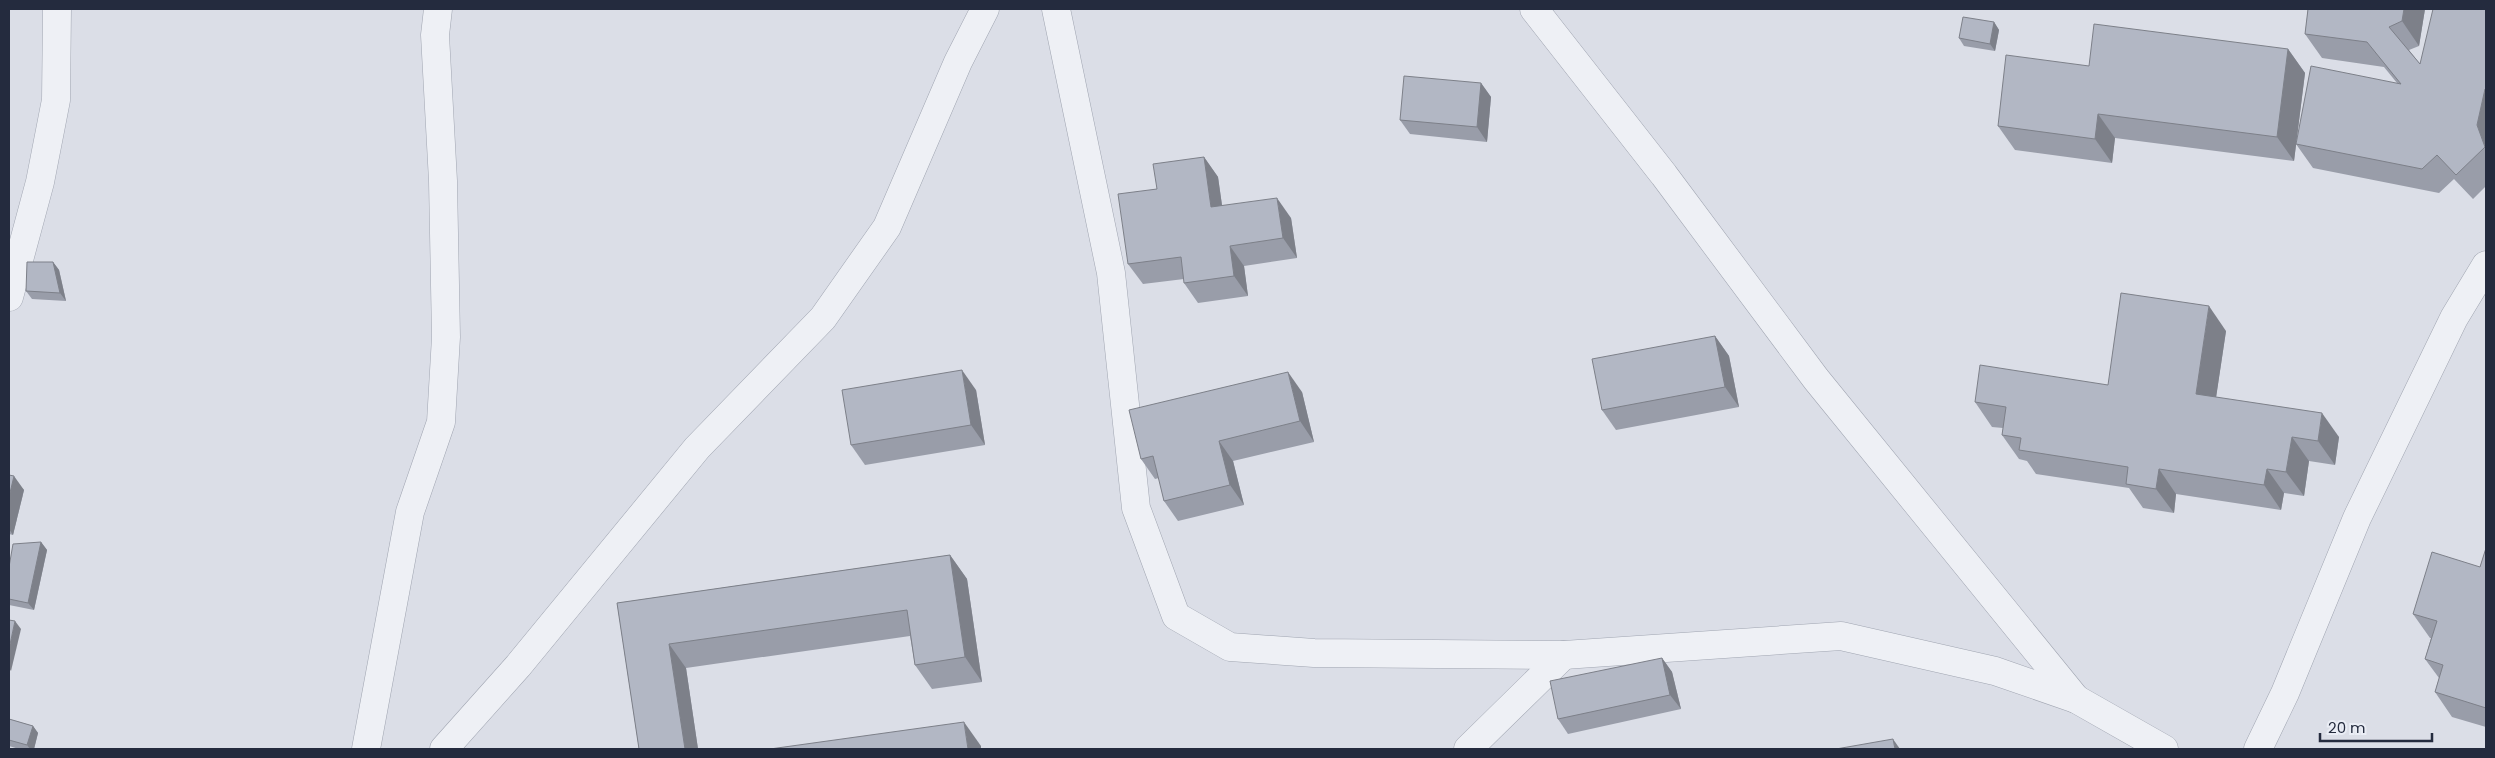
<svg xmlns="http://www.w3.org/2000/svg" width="2495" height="758" viewBox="0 0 2495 758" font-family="Poppins,sans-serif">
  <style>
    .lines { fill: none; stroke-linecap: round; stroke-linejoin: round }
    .minor-casing { stroke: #a0a5b1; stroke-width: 29 }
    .minor { stroke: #eef0f5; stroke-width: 28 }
    .wall { fill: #999da9 }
    .shaded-wall { fill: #7d8089 }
    .building { fill: #b2b7c4; stroke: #7d8089 }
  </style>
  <rect width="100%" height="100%" fill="#dbdee7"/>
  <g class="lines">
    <g class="minor-casing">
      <g id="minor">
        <path d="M1056 9 1111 273 1136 508 1176 616 1230 647 1314 653 1564 655 1841 636 1995 671 2076 699 2164 749"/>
        <path d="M1534 9 1664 175 1816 379 2076 699"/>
        <path d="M9 297 40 182 56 100 57 9"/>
        <path d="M366 749 410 512 441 422 446 337 443 181 435 35 438 9"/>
        <path d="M444 749 518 666 697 448 823 318 887 227 958 62 985 9"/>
        <path d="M1468 749 1564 655"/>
        <path d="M2258 749 2285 693 2357 518 2454 318 2486 265"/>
      </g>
    </g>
    <use href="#minor" class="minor"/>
  </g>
  <g class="wall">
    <path d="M2308 9H2425L2419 46 2409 50 2420 64 2486 9V186L2473 199 2454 179 2439 193 2313 168 2296 144 2397 83 2384 67 2322 58 2305 34Z"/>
    <path d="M1994 22 1999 30 1995 51 1964 46 1959 38Z"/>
    <path d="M2288 49 2305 73 2294 161 2115 138 2112 163 2015 150 1998 126 2089 66Z"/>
    <path d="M1481 83 1491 97 1487 142 1410 134 1400 120Z"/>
    <path d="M1204 157 1218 177 1222 205 1291 218 1297 258 1244 266 1248 296 1198 303 1184 283V279L1143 284 1128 264 1157 189Z"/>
    <path d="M53 262 59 270 66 301 32 299 26 291Z"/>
    <path d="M2226 331 2216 397 2339 437 2335 465 2309 461 2304 496 2284 493 2281 510 2176 494 2174 513 2143 508 2129 488 2036 474 2027 461 2019 459 2002 435 2003 428 1992 427 1975 402 2108 385Z"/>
    <path d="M1715 336 1729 356 1739 407 1616 430 1602 410Z"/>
    <path d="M976 390 985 445 865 465 851 445Z"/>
    <path d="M1302 392 1314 442 1233 461 1244 505 1178 521 1164 501 1159 478 1155 479 1141 459Z"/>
    <path d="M9 475 24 490 13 535 9 534Z"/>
    <path d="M41 542 47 550 34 610 9 605V567Z"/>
    <path d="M2486 548V727L2452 717 2435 692 2439 678 2425 659 2431 638H2430L2413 614 2480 567Z"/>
    <path d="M950 555 967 579 982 682 932 689 915 665 910 636 686 668 698 749H639L617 603Z"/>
    <path d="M1662 658 1672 672 1681 709 1568 734 1558 719Z"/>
    <path d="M9 719 33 726 38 733 34 749H19L9 746Z"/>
  </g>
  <g class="shaded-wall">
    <path d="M2404 9H2425L2419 46 2402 21Z"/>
    <path d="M1994 22 1999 30 1995 51 1990 44Z"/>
    <path d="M2288 49 2305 73 2294 161 2277 137Z"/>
    <path d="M1481 83 1491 97 1487 142 1477 127Z"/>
    <path d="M2485 89 2486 91V149L2477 125Z"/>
    <path d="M2098 114 2115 138 2112 163 2095 139Z"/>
    <path d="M1204 157 1218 177 1225 227 1211 207Z"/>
    <path d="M1277 198 1291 218 1297 258 1283 238Z"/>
    <path d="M1230 246 1244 266 1248 296 1234 276Z"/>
    <path d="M53 262 59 270 66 301 60 293Z"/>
    <path d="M2209 306 2226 331 2213 418 2196 394Z"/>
    <path d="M1715 336 1729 356 1739 407 1725 387Z"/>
    <path d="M962 370 976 390 985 445 971 425Z"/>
    <path d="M1288 372 1302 392 1314 442 1300 421Z"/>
    <path d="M2322 413 2339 437 2335 465 2318 441Z"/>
    <path d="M2292 437 2309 461 2304 496 2286 472Z"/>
    <path d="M1219 441 1233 461 1244 505 1230 485Z"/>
    <path d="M2159 469 2176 494 2174 513 2156 489Z"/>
    <path d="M2267 469 2284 493 2281 510 2264 485Z"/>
    <path d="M14 476 24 490 13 535 9 529V497Z"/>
    <path d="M41 542 47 550 34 610 28 603Z"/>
    <path d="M950 555 967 579 982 682 965 657Z"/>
    <path d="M15 621 21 629 11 671 9 668V649Z"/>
    <path d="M669 644 686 668 698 749H685Z"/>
    <path d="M1662 658 1672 672 1681 709 1670 695Z"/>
    <path d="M964 722 981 746V749H968Z"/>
    <path d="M33 726 38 733 34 749H30L27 745Z"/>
    <path d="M1893 739 1900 749H1895Z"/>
  </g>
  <g class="building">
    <path d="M2308 9H2404L2402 21 2389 27 2420 64 2433 9H2486V90L2485 89 2477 125 2485 147 2456 175 2437 155 2422 169 2296 144 2311 66 2401 84 2367 42 2305 34Z"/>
    <path d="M1963 17 1994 22 1990 44 1959 38Z"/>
    <path d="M2094 24 2288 49 2277 137 2098 114 2095 139 1998 126 2006 55 2089 66Z"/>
    <path d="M1404 76 1481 83 1477 127 1400 120Z"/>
    <path d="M1204 157 1211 207 1277 198 1283 238 1230 246 1234 276 1184 283 1181 257 1128 264 1118 194 1157 189 1153 164Z"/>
    <path d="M27 262H53L60 293 26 291Z"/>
    <path d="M2121 293 2209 306 2196 394 2322 413 2318 441 2292 437 2286 472 2267 469 2264 485 2159 469 2156 489 2126 484 2128 467 2019 450 2021 438 2002 435 2006 407 1975 402 1980 365 2108 385Z"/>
    <path d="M1715 336 1725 387 1602 410 1592 359Z"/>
    <path d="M962 370 971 425 851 445 842 390Z"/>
    <path d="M1288 372 1300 421 1219 441 1230 485 1164 501 1153 456 1141 459 1129 410Z"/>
    <path d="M9 475 14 476 9 497Z"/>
    <path d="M41 542 28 603 9 599V567L13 544Z"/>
    <path d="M2486 548V708L2435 692 2443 665 2425 659 2437 621 2413 614 2432 552 2480 567Z"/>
    <path d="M950 555 965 657 915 665 907 610 669 644 685 749H639L617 603Z"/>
    <path d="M9 620 15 621 9 649Z"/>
    <path d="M1662 658 1670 695 1558 719 1550 681Z"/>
    <path d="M9 719 33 726 27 745 9 740Z"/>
    <path d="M964 722 968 749H770Z"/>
    <path d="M1893 739 1895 749H1836Z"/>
  </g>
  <rect width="2495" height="758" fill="none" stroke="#242b3e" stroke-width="20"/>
  <path d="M2320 733v8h112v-8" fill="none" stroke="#242b3e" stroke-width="2.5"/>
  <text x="2328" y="733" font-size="15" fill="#242b3e" stroke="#eaedf5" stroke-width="4" paint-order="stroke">20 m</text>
</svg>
